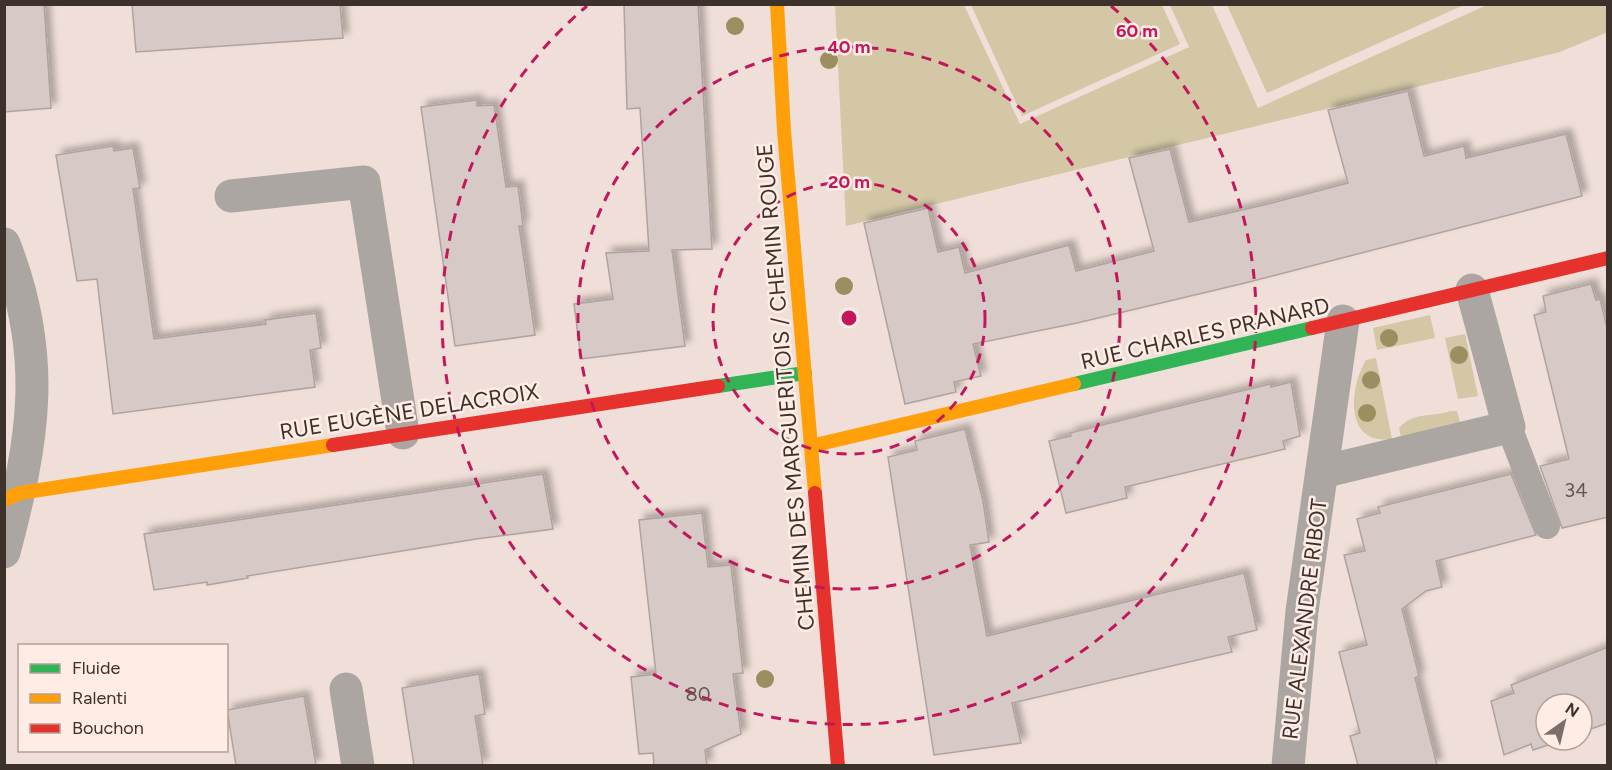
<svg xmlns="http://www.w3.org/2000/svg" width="1612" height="770" viewBox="0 0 1612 770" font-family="Figtree,sans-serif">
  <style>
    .green { fill: #d3c7a6 }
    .building { fill: #d7c9c6; stroke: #b0a29f; stroke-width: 1.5; filter: url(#shadow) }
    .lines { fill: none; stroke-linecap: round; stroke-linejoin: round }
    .lane { stroke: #aba6a2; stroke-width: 26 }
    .street { stroke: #aba6a2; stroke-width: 33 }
    .fast { stroke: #30b455; stroke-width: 14 }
    .slow { stroke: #ff9f0a; stroke-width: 14 }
    .jam { stroke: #e5322d; stroke-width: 14 }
    .tree { fill: #9b8e61 }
    .ring { fill: none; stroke: #c2185b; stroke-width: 3; stroke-dasharray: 10 8 }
    .labels { text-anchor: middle; stroke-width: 5; stroke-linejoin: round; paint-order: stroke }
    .number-label { font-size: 20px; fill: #645752 }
    .street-label { font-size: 22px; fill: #3d312c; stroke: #ffece4 }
    .centre { fill: #c2185b; stroke: #ffece4; stroke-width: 3 }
    .ring-label { font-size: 18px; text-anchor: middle; font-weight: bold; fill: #c2185b; stroke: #ffece4; stroke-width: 5; stroke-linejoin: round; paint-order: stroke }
  </style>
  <defs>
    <filter id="shadow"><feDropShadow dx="5.5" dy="-5.5" stdDeviation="3" flood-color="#0004"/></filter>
  </defs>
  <rect width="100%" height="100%" fill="#f0dfd8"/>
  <g class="green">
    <path d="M835 5H964L1020 124 1189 47 1170 5H1212L1258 108 1487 5H1607L1608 32 1560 52 846 226Z"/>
    <path d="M971 5H1162L1180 44 1022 116Z"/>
    <path d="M1227 5H1464L1267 93Z"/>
    <path d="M1430 315 1435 338 1377 350 1373 328Z"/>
    <path d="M1465 334 1478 396 1458 399 1445 338Z"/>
    <path d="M1376 358 1392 439C1344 446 1349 388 1366 360Z"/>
    <path d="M1450 411H1457L1460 422 1402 441 1399 428C1414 411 1431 418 1450 411Z"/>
  </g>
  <g class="building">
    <path d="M4 4H44L51 108 4 112Z"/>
    <path d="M132 4H340L343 38 136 52Z"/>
    <path d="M624 4H698L712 249 672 250 685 346 581 359 574 304 613 299 606 253 649 251 640 108 627 109Z"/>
    <path d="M1408 91 1424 156 1464 146 1466 158 1566 134 1582 196 1245 283 1077 323 973 344 981 376 954 382 956 392 905 404 864 223 928 208 938 252 959 247 965 273 1069 245 1076 271 1154 251 1129 158 1170 149 1189 222 1268 204 1348 183 1328 110Z"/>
    <path d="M477 100V106L494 105 506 187 518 186 523 226H519L535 335 455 346 421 107Z"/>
    <path d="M113 146 114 151 133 148 140 188 133 189 154 339 266 324 265 320 316 313 321 348 310 350 315 387 113 414 97 279 77 281 56 155Z"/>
    <path d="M1591 284 1596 300 1600 299 1608 332V517L1562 528 1540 466 1569 459 1534 315 1546 312 1543 296Z"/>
    <path d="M1291 382 1300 436 1283 441 1285 449 1125 487 1127 498 1066 513 1049 441 1071 436 1070 433 1150 413 1270 384 1271 387Z"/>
    <path d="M965 429 983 501 989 542 970 545 987 636 1244 573 1257 630 1228 637 1232 652 1012 703 1021 743 934 755 888 457 917 450 915 441Z"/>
    <path d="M543 474 553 529 476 539 247 576 248 578 207 585V582L154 590 144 534Z"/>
    <path d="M1511 474 1536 535 1436 561 1442 587 1426 591 1402 609 1419 676 1415 678 1437 765H1358L1350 736 1360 733 1339 652 1367 645 1344 555 1365 551 1357 519 1380 513 1378 507Z"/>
    <path d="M702 513 708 567 731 565 743 673 733 674 741 734 705 750 707 765H654L653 753 639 754 631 677 656 674 639 520Z"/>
    <path d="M1608 647V723L1582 732V704H1546V740H1563L1533 750 1531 744 1504 755 1491 701 1514 693 1511 685Z"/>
    <path d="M479 674 485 714 475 716 483 765H414L402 688Z"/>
    <path d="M304 696 316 765H236L227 710Z"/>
  </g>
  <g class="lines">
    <path class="lane" d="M1509 427 1547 526"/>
    <g class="street">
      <path d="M231 196 364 182 403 433"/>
      <path d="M4 244C48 356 34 439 4 552"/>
      <path d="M1322 472 1509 427 1472 290"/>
      <path d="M346 689 358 766"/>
      <path d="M1288 766 1302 611 1343 321"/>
    </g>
    <g class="fast">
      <path d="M1074 384 1312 328"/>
      <path d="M718 386 805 373"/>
    </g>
    <g class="slow">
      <path d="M777 4 784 131 815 493"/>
      <path d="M811 446 1074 384"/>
      <path d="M4 500 20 493 333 445"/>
    </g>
    <g class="jam">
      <path d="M1312 328 1608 258"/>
      <path d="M333 445 718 386"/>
      <path d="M815 493 838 766"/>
    </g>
  </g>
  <g class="tree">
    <circle cx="735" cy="26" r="9"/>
    <circle cx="829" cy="60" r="9"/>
    <circle cx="844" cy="286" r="9"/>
    <circle cx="1389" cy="338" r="9"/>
    <circle cx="1459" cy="355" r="9"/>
    <circle cx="1371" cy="380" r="9"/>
    <circle cx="1367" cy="413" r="9"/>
    <circle cx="765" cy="679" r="9"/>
  </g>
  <g class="ring">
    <circle cx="849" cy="318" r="136"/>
    <circle cx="849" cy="318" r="271"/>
    <path d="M1111 6A407 407 0 1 1 587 6"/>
  </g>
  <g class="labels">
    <g class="number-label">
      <text x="1576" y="497">34</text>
      <text x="698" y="701">80</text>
    </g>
    <g class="street-label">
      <text transform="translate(1205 333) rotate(-13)" y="8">RUE CHARLES PRANARD</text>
      <text transform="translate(785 387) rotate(-95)" y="8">CHEMIN DES MARGUERITOIS / CHEMIN ROUGE</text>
      <text transform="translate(409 411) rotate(-9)" y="8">RUE EUGÈNE DELACROIX</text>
      <text transform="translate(1304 619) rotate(-83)" y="8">RUE ALEXANDRE RIBOT</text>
    </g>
  </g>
  <circle cx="849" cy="318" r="9" class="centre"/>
  <g class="ring-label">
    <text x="1137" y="37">60 m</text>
    <text x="849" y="53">40 m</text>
    <text x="849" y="188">20 m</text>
  </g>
  <rect width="1612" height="770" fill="none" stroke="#3d312c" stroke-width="12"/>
  <rect x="18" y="644" width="210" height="108" fill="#ffece4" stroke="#b1a19a" stroke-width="1.5"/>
  <rect x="30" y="664" width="30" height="9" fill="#30b455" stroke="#b1a19a" stroke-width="1.5"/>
  <text x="72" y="674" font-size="18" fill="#3d312c">Fluide</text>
  <rect x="30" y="694" width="30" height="9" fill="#ff9f0a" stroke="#b1a19a" stroke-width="1.5"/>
  <text x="72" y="704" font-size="18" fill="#3d312c">Ralenti</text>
  <rect x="30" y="724" width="30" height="9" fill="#e5322d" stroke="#b1a19a" stroke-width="1.5"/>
  <text x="72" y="734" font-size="18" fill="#3d312c">Bouchon</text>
  <g transform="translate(1564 722) rotate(34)"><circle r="28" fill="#ffece4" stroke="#b1a19a" stroke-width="1.5"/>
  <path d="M0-4.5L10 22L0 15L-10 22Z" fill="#7c6e68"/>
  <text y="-9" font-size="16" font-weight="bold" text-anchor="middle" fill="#3d312c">N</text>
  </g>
</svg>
